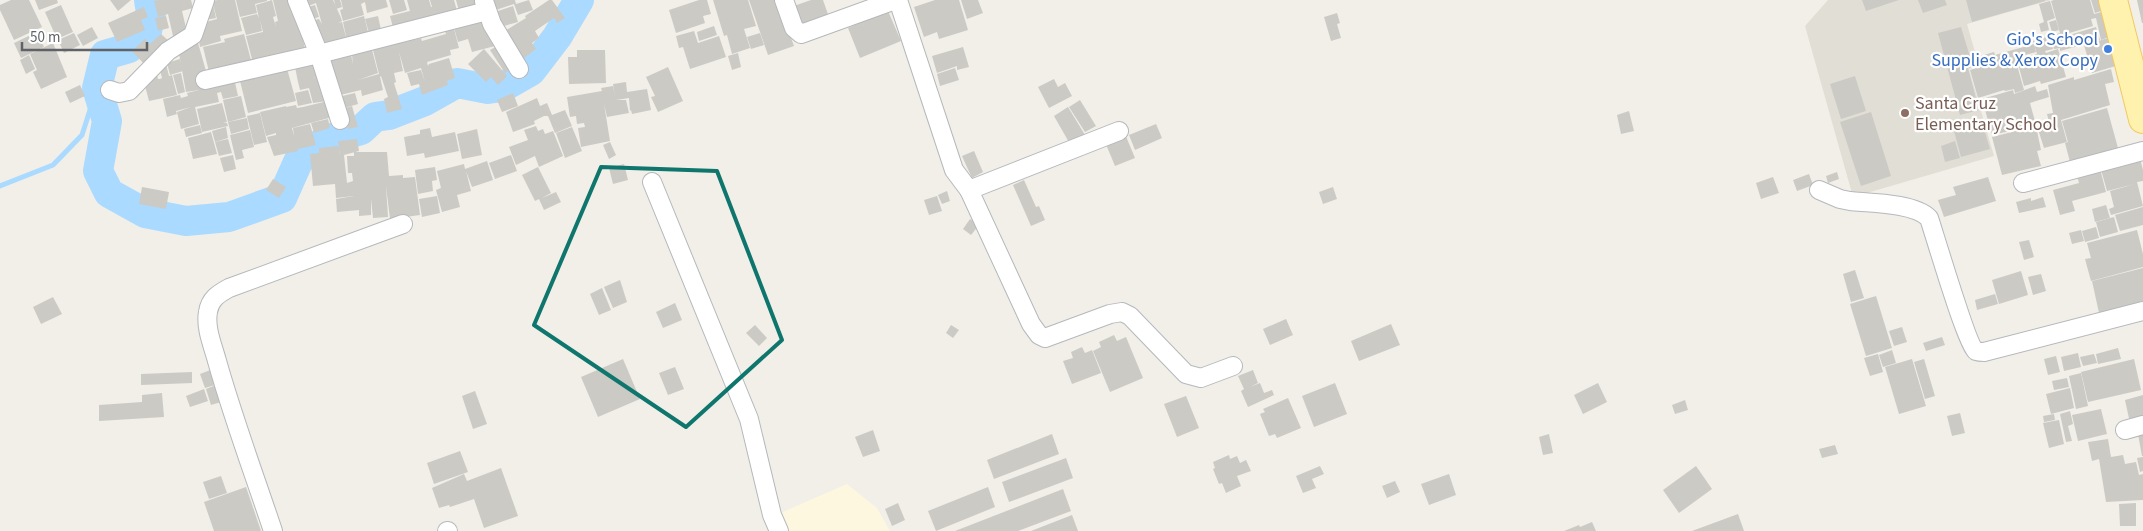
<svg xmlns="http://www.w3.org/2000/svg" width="2143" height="531" viewBox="0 0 2143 531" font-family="'Source Sans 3',sans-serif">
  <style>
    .commercial { fill: #fef7e0 }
    .education { fill: #e1ded6 }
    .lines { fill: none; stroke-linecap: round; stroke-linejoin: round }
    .stream { stroke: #aadaff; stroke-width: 5 }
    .river { stroke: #aadaff; stroke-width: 30 }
    .building { fill: #cccac5 }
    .street-casing { stroke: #b5b8bc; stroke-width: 20 }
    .primary-casing { stroke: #f2c960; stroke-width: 30 }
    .street { stroke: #fff; stroke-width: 18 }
    .primary { stroke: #fff2af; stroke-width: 28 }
    .marked { fill: none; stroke: #0f766e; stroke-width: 4; stroke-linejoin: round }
    .shop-dot { fill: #3f7fe0; stroke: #fff; stroke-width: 2 }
    .education-dot { fill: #8d6e63; stroke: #fff; stroke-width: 2 }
    .labels { text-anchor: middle; stroke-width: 4.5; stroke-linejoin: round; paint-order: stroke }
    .shop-label { font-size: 18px; fill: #366cbe; stroke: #fff; text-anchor: end }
    .education-label { font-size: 18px; fill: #785e54; stroke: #fff; text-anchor: start }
  </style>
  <rect width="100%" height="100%" fill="#f1efe8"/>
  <path class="commercial" d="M847 484 877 508 890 531H785L778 514Z"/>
  <path class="education" d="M1828 0H2051L1967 24 1979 66 1969 69 1994 156 1853 197 1805 26Z"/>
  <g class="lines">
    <path class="stream" d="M0 186 53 165 82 135 97 88"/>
    <path class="river" d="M149 0 151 13 147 31 129 48 105 55 97 88 107 121 98 171 109 193 145 213 186 221 229 217 282 198 298 162 305 153 329 139 361 130 375 117 389 115 425 101 457 83 488 89 503 87 531 71 557 37 579 0"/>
  </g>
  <g class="building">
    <path d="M11 0H29L42 27 14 40 0 10V5Z"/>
    <path d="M35 0H57L58 3 39 10Z"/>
    <path d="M110 0H131L118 11Z"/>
    <path d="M160 0H191L193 8 182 11 187 32 173 36 168 14 158 17 154 1Z"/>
    <path d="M218 0H235L242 31 220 36 221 41 200 47 199 41 197 42 206 22 217 19 212 1Z"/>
    <path d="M236 0H267V1L255 4 257 13 240 17Z"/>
    <path d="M272 0 276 16 273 17 276 27 275 22 278 21 273 0H295L305 49 254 67 246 36 263 32 260 20 262 31 246 35 241 18 257 14 259 18 256 5Z"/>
    <path d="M304 0H333L341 18 342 21 338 23 342 22 347 41 343 22 364 16 370 40 323 53 311 21 319 19 322 24 316 3 306 7Z"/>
    <path d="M334 0H340L342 7 336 9Z"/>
    <path d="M341 0H386L388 7 367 13 365 2 361 4 364 15 343 21 340 10 343 9Z"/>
    <path d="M389 0H404L407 10 393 14Z"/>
    <path d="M407 0H429L431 7H432L430 0H454L459 18 395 35 390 16 410 11Z"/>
    <path d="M456 0H479L482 12 461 18Z"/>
    <path d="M486 0H515L516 4 529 0 533 10 518 15 514 4 490 12Z"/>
    <path d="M549 0H552L565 18 557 23 554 18 535 31 539 38 532 43 536 49 519 62 498 35 526 18 525 16Z"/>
    <path d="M699 0H707L711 14 703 16 705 23 676 33 669 10Z"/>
    <path d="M713 0H748L756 26 744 29 750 48 732 54 727 35 724 36Z"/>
    <path d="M749 0H777L794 46 768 55Z"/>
    <path d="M811 0H823L831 23 803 32 791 7Z"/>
    <path d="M935 0H959L968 30 939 39 937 32 924 37 914 7Z"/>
    <path d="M961 0H978L983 13 967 19Z"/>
    <path d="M1862 0H1899L1866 11Z"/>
    <path d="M1918 0H1945L1947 5 1923 13Z"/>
    <path d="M1966 0H2045V1L1972 22Z"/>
    <path d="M2054 0H2090L2094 14 2105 11 2112 36 2101 40 2096 18 2091 19 2093 26 2066 34V36L2096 27 2100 40 2060 51V48L2054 49 2051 36 2060 33 2051 1Z"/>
    <path d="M2091 0H2104L2107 9 2095 13Z"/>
    <path d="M2137 0H2143V23H2142Z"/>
    <path d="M2050 1 2055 18 2047 21 2049 30 2041 32 2039 24 2044 22 2039 4Z"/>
    <path d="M61 5 73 32 57 39 45 12Z"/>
    <path d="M213 5 216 18 206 20 203 8Z"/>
    <path d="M315 5 319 17 308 20 305 8Z"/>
    <path d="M513 6 518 22 497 28 492 13Z"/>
    <path d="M144 7 148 17 141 20 145 30 117 42 108 23Z"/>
    <path d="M888 11 901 41 860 58 848 28 857 24 855 20Z"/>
    <path d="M1337 13 1340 23 1337 24 1341 38 1331 41 1324 17Z"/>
    <path d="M166 16 169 28 158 31 155 18Z"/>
    <path d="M378 16 381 30 369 33 365 19Z"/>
    <path d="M487 20 495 46 472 52 468 39 458 42 454 28Z"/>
    <path d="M2056 20 2059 30 2052 32 2049 22Z"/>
    <path d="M714 26 717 35 699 41 697 32Z"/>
    <path d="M92 27 98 38 83 46 77 35Z"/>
    <path d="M1961 27 1973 67 1968 68 1979 110 1960 115 1938 33Z"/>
    <path d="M454 29 459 48 450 50 451 55 427 62 428 66 429 64 449 58 455 78 447 81 448 85 422 95 419 84 411 86 407 73 421 70 425 82 421 68 405 73 399 52 403 71 394 73 396 82 394 83 402 109 387 113 384 99 388 97 381 76 380 77 383 90 362 96 361 90 336 96 326 60 351 54 353 65 352 55 372 50 378 73 358 80 379 74 373 50 405 40V42L421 38 422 41 446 34 445 31Z"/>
    <path d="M694 31 698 43 719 36 726 57 690 69 683 47 679 48 676 36Z"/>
    <path d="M37 32 44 47 21 58 14 43Z"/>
    <path d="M74 33 80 45 64 53 58 40Z"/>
    <path d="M760 33 764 45 751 49 747 37Z"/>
    <path d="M161 34 170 42 146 66 132 51 145 39 150 44Z"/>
    <path d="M244 34 252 64 210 76 203 47 225 42 224 39Z"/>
    <path d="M2049 36 2053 49 2045 51 2046 53 2058 49 2066 77 2041 84 2040 81 2024 86 2017 60 2037 54 2033 41Z"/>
    <path d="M2112 37 2119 65 2092 73 2084 45Z"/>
    <path d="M53 43 67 77 41 89 33 72 37 70 30 54Z"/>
    <path d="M198 43 208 78 201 80 203 88 234 78 238 96 223 99 221 92 217 93 219 102 195 107 199 124 181 129 177 112 191 107 176 111 177 114 167 117 163 99 180 95 181 98 188 96 187 93 199 90 186 92 178 48Z"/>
    <path d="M501 44 515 66 505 73 490 50Z"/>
    <path d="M2034 44 2036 52 2015 58 2024 90 2015 93 2014 89 2005 91 2004 90 1978 98 1970 70 1980 67 1977 57 1994 52 1995 55Z"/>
    <path d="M963 47 969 67 957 70V66L937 73 932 56Z"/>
    <path d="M484 49 507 76 498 85 491 77 486 82 468 64Z"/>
    <path d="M577 50H605L606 83 569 84 568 57H577Z"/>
    <path d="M738 53 741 67 732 70 728 56Z"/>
    <path d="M29 55 35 69 26 74 20 60Z"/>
    <path d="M318 56 323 75 310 79 324 75 336 116 292 128 294 136 293 128 310 124 316 145 298 149 296 141 298 151 274 156 267 137 276 135V133L266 136 260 112 286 106V107L296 105 297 108 303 107 328 101 313 103 309 88 300 90 298 82 294 62Z"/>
    <path d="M180 59 183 71 170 75 167 63Z"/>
    <path d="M166 64 169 76 172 75 177 95 149 101 143 78 157 75 158 79H160L162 78 159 66Z"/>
    <path d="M286 65 296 101 248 113 239 77Z"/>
    <path d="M668 67 683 101 658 112 651 97 655 96 646 77Z"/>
    <path d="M955 68 959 80 940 86 937 74Z"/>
    <path d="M2111 69 2114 82 2105 84 2110 105 2061 120 2067 142 2044 148 2037 126 2055 123 2054 121 2049 122 2047 114 2053 113 2048 85 2074 77V80Z"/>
    <path d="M181 73 185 92 178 94 173 75Z"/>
    <path d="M1855 76 1866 111 1841 119 1830 84Z"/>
    <path d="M1054 79 1058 87 1065 83 1072 96 1049 108 1038 87Z"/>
    <path d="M626 82 627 92 647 89 651 110 632 114 631 110 630 111 629 98 616 100H626L629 113 607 117 604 104 610 141 581 147 578 128 585 127 584 123 577 124 576 116 570 117 567 97 602 91 601 88 613 86 615 96 613 84Z"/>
    <path d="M80 85 85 96 70 103 65 92Z"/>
    <path d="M2035 86 2037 92 2047 89 2049 97 2030 103 2036 125 1992 135 1982 99 2013 90 2014 94Z"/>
    <path d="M308 90 312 103 298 106 295 93Z"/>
    <path d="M355 93 358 104 341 109 338 97Z"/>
    <path d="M513 93 518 106 502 112 497 100Z"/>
    <path d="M241 96 246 117 228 122 223 100Z"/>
    <path d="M537 98 540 106 547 103 552 115 565 110 572 126 555 133 548 116H544L534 121 535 124 513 132 506 112Z"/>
    <path d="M1080 100 1096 126 1085 132 1069 107Z"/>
    <path d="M222 103 227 122 223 123H227L228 126 202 132 197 109Z"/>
    <path d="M352 106 358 127 348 129 342 109Z"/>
    <path d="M1068 107 1085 135 1070 144 1054 116Z"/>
    <path d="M2107 108 2118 148 2070 162 2065 143 2068 142 2062 121Z"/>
    <path d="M1629 111 1634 131 1621 134 1617 115Z"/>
    <path d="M1871 112 1891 176 1861 186 1840 122Z"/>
    <path d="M260 113 267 142 254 145 247 116Z"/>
    <path d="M247 118 249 129 231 134 228 122Z"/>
    <path d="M328 119 330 128 314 133 311 123Z"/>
    <path d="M1982 122 1990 149 1961 157 1954 131Z"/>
    <path d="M1156 124 1162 138 1135 150 1129 135Z"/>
    <path d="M200 125 202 133 186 137 184 129Z"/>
    <path d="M536 126 538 131 543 129 545 134 553 131 563 156 539 167 535 156 516 165 509 147 528 140 524 130Z"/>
    <path d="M2036 126 2041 150 2037 151 2041 166 2002 175 1992 137Z"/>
    <path d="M226 127 228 138 215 142 212 131Z"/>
    <path d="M572 127 582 151 565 158 556 133Z"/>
    <path d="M430 128 432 137 455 132 459 151 425 158 424 153 407 156 404 137 420 134V130Z"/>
    <path d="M477 129 482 155 462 159 457 134Z"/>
    <path d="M250 130 254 147 242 150 244 158 236 160 230 135Z"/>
    <path d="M211 132 217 154 193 159 188 138Z"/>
    <path d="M1125 134 1135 158 1115 166 1105 142Z"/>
    <path d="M228 139 232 153 219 156 215 142Z"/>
    <path d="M357 139 359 151 344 155 347 183 353 181 352 173H348L347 156H354V152H387L389 176 403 175V178L415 177 420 215 390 219 386 186 388 217 373 218 371 199V215L359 216V210L337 212 336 199 354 196 336 198 335 184 313 186 310 154 319 153V148L338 146 340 155 338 141Z"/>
    <path d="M1955 141 1960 158 1945 162 1941 146Z"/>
    <path d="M610 142 616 155 609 159 603 145Z"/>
    <path d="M974 151 983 172 972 178 962 156Z"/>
    <path d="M233 155 236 169 224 172 220 158Z"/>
    <path d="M511 155 517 171 495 179 489 163Z"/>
    <path d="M2139 155 2143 170V181L2137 182 2143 206 2111 215 2109 209 2114 207 2110 191 2135 184 2107 191 2100 166Z"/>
    <path d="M487 161 493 180 472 187 466 171 471 191 457 195 460 207 442 212 436 190 441 188 437 171 464 164 465 169Z"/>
    <path d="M624 164 628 180 613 184 609 168Z"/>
    <path d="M2099 165 2106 192 2072 201 2075 211 2060 215 2053 190 2079 183 2076 171Z"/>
    <path d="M435 167 437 180 432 181 433 191 418 194 415 170Z"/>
    <path d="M538 167 551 193 542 198 556 192 561 202 544 210 539 199 535 201 522 175Z"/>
    <path d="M1837 172 1839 179 1828 183 1826 176Z"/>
    <path d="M1809 174 1813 185 1797 191 1793 180Z"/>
    <path d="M1773 177 1779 193 1761 199 1756 183Z"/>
    <path d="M1988 177 1996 201 1944 217 1938 200 1956 195 1953 187Z"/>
    <path d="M273 179 286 187 279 198 266 190Z"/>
    <path d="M1024 180 1036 207 1039 206 1045 220 1031 226 1013 185Z"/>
    <path d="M142 187 169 192 166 209 139 204Z"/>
    <path d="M1333 187 1337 199 1323 204 1319 192Z"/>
    <path d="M947 191 950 201 942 204 938 195Z"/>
    <path d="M437 196 440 213 422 217 419 199Z"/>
    <path d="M937 196 942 211 929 215 924 200Z"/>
    <path d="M2043 197 2046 207 2019 213 2016 202 2031 198V201Z"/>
    <path d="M2106 205 2110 218 2095 222 2092 209Z"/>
    <path d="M2143 207V225L2120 231 2115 215Z"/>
    <path d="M2114 217 2118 232 2100 237 2096 222Z"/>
    <path d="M970 219 979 225 971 235 963 229Z"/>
    <path d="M2096 227 2099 238 2085 242 2082 231Z"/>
    <path d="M2081 230 2084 241 2072 244 2069 233Z"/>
    <path d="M2137 230 2143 254V267L2091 281 2085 259 2091 258 2087 243Z"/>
    <path d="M2029 240 2034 257 2024 260 2019 242Z"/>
    <path d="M2143 268V301L2099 313 2092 281Z"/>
    <path d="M1855 270 1864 298 1851 302 1843 274Z"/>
    <path d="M2021 271 2028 295 1999 304 1992 280Z"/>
    <path d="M2041 274 2046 291 2033 295 2028 277Z"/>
    <path d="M620 280 627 302 613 308 604 287Z"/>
    <path d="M602 288 611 310 599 315 590 294Z"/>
    <path d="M1995 294 1998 304 1977 310 1975 300Z"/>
    <path d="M1876 296 1892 348 1866 356 1850 304Z"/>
    <path d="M53 297 62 314 41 324 33 307Z"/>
    <path d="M675 303 682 320 663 328 656 312Z"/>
    <path d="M1286 319 1293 335 1270 345 1263 329Z"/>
    <path d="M1391 324 1400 345 1359 361 1351 341Z"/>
    <path d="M755 325 767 338 759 346 746 333Z"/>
    <path d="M951 325 959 330 953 338 946 333Z"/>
    <path d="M1902 327 1907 342 1894 346 1889 331Z"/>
    <path d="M1114 335 1117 341 1126 337 1143 378 1110 392 1093 351 1101 347 1099 342Z"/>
    <path d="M1942 337 1945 345 1926 351 1923 343Z"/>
    <path d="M1082 347 1085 353 1092 350 1101 373 1072 384 1063 361 1073 358 1071 352Z"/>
    <path d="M2118 348 2121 359 2098 364 2096 354Z"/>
    <path d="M1892 350 1896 363 1883 367 1879 355Z"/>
    <path d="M2078 353 2081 367 2064 371 2061 357Z"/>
    <path d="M1878 354 1883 372 1870 376 1864 358Z"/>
    <path d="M2094 354 2097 363 2083 366 2080 357Z"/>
    <path d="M2056 356 2060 372 2048 375 2044 359Z"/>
    <path d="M623 359 640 399 598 417 581 377Z"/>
    <path d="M1912 359 1926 406 1899 414 1885 367Z"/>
    <path d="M1924 359 1935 396 1925 399 1914 362Z"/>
    <path d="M2134 359 2141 390 2088 402 2081 372Z"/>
    <path d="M675 367 684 389 668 395 659 373Z"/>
    <path d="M213 369 218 384 205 388 200 374Z"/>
    <path d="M1253 370 1258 383 1250 387 1260 383 1264 393 1272 390 1274 395 1248 407 1241 391 1244 389 1238 376Z"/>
    <path d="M192 372V383L141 385V374Z"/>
    <path d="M2081 373 2088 406 2076 409 2069 376Z"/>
    <path d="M2067 378 2069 387 2054 390 2052 381Z"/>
    <path d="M1335 383 1347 414 1314 427 1302 396Z"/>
    <path d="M1598 383 1607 402 1583 414 1574 395Z"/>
    <path d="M216 385 221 402 211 405 206 389Z"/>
    <path d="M2070 388 2074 408 2051 414 2046 394Z"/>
    <path d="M204 389 208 401 190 407 186 396Z"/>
    <path d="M475 391 487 424 473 429 462 396Z"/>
    <path d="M162 393 164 417 99 421V405L142 402V395Z"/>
    <path d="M2143 395V420L2130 423 2125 400Z"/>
    <path d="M1186 396 1199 428 1177 437 1164 404Z"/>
    <path d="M1288 398 1301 428 1277 438 1275 434 1269 436 1260 414 1265 412 1263 409Z"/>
    <path d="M1685 400 1688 410 1675 414 1672 405Z"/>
    <path d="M2101 409 2107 434 2078 441 2072 415Z"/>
    <path d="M2070 411 2073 424 2068 426 2072 441 2066 442 2060 414Z"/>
    <path d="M1960 413 1965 433 1952 436 1947 416Z"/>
    <path d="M2054 414 2055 420 2044 422 2043 416Z"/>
    <path d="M2059 420 2064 444 2049 448 2043 423Z"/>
    <path d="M2143 428V456H2142L2137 429Z"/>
    <path d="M873 430 880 451 863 457 855 437Z"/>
    <path d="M1052 434 1059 454 994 479 987 460Z"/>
    <path d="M1549 434 1553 453 1543 455 1539 437Z"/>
    <path d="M2108 439 2111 457 2123 455 2125 464 2136 462 2139 475 2143 474V500L2106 502 2099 459 2092 461 2088 442Z"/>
    <path d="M1835 445 1838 454 1822 458 1819 449Z"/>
    <path d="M460 451 468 472 434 484 427 463Z"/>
    <path d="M1229 455 1230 459 1237 456 1240 463 1246 460 1251 471 1237 476 1241 486 1226 493 1222 483 1219 484 1213 469 1215 468 1213 462Z"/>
    <path d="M2143 457V471L2140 472 2137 458Z"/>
    <path d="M1066 458 1073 478 1009 502 1002 482Z"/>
    <path d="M1320 466 1324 474 1312 479 1316 488 1303 493 1296 476Z"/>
    <path d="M1696 466 1712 489 1679 513 1663 490Z"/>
    <path d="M501 468 518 516 484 528 474 499 450 507 449 505 439 508 432 488 464 474 467 481Z"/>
    <path d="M1449 474 1456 495 1429 505 1421 484Z"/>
    <path d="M221 476 227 493 209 499 203 482Z"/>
    <path d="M1395 481 1400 492 1387 498 1382 486Z"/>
    <path d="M246 487 261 531H214L204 502Z"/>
    <path d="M988 487 995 507 936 531 928 511Z"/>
    <path d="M1063 489 1071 511 1018 531H955Z"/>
    <path d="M898 503 905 520 892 526 885 509Z"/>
    <path d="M2136 503V526H2120L2119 504Z"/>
    <path d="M1738 514 1744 531H1692Z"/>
    <path d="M1072 515 1078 531H1031Z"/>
    <path d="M1592 522 1596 531H1564L1579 525 1580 527Z"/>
  </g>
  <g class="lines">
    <g class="street-casing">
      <g id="street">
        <path d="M297 0 319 54 340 120"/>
        <path d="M784 0 794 28 801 34 895 0"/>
        <path d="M898 0 954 170 969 190 1119 131"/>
        <path d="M484 1 492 24 519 69"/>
        <path d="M205 80 319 54 487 11"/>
        <path d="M110 90 119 93 129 91 168 51 193 35 205 0"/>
        <path d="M652 182 749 419 772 515 779 531"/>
        <path d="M2023 183 2143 151"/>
        <path d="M969 190 1031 324 1039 335 1045 338 1110 314 1122 312 1130 316 1186 374 1201 378 1233 366"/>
        <path d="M1819 190 1840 199 1850 201C1871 203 1914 203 1929 218 1935 236 1967 345 1976 351 1979 352 1981 352 1984 352L2143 311"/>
        <path d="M2125 430 2143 425"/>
        <path d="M273 531C254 474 233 418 217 361 213 346 205 328 208 312 210 299 218 294 229 288L403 224"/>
        <path d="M447 531H448"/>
      </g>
    </g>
    <g class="primary-casing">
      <path id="primary" d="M2113 0 2143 119"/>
    </g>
    <use href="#street" class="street"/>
    <use href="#primary" class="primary"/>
  </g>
  <path class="marked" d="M601 167 717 171 782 340 686 427 534 325Z"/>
  <circle class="shop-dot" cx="2108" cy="49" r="5"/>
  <circle class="education-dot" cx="1905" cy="113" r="5"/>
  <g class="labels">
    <g class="shop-label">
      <text x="2098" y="45">Gio's School<tspan x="2098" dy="21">Supplies &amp; Xerox Copy</tspan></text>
    </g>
    <g class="education-label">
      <text x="1915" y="109">Santa Cruz<tspan x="1915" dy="21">Elementary School</tspan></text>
    </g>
  </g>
  <path d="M22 42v8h125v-8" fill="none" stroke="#5f6368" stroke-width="2.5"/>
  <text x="30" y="42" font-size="15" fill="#5f6368" stroke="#ffffff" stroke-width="4" paint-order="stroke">50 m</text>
</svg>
